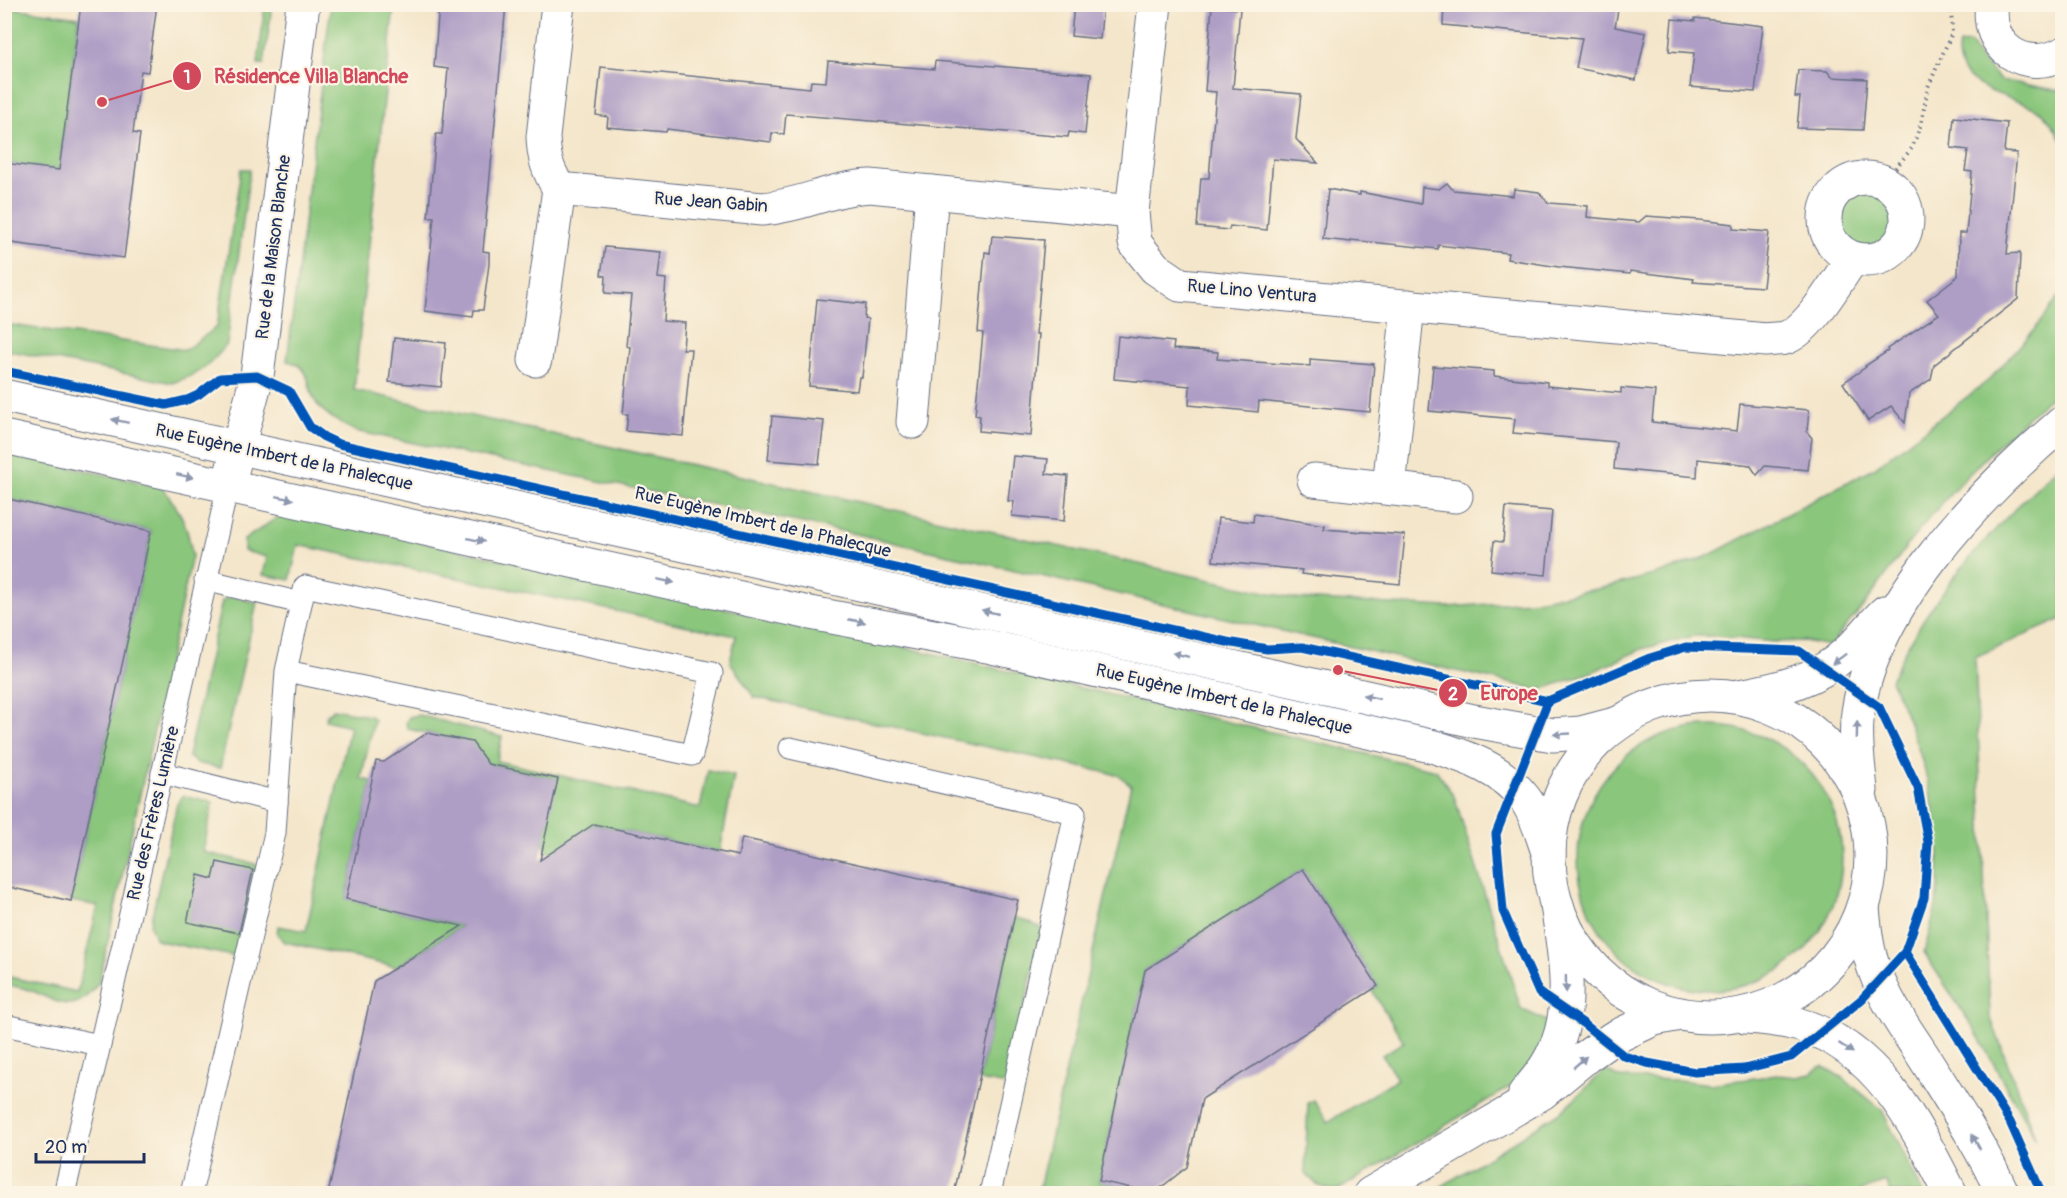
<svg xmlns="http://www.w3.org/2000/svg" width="2067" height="1198" viewBox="0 0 2067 1198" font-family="Pangolin,sans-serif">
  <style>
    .green { fill: #8ac67c; stroke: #527a6d; stroke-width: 1.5 }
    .building { fill: #ae9dc5 }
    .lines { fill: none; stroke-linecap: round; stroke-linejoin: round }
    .lane-casing { stroke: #676f84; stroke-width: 23 }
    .street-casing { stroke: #676f84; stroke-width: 35 }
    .secondary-casing { stroke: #676f84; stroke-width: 35 }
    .path { stroke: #676f84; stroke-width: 4; stroke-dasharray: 1.5 4.5; stroke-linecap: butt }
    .lane { stroke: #fff; stroke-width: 21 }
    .street { stroke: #fff; stroke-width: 33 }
    .secondary { stroke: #fff; stroke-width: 33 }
    .cycleway-casing { stroke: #fcf5e5; stroke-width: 13 }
    .cycleway { stroke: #0057b8; stroke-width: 9 }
    .oneway { fill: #8d97ae }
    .labels { text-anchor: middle; stroke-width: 4.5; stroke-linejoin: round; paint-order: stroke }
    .street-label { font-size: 18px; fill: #1b2f5e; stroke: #fcf5e5 }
    .leader { fill: none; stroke: #d1495b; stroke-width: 2 }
    .callout-dot { fill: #d1495b; stroke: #fcf5e5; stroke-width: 2 }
    .mark-label { font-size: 18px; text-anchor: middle; font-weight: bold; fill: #fff }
    .callout-label { font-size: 20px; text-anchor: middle; font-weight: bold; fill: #d1495b; stroke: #fcf5e5; stroke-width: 4.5; stroke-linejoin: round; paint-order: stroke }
  </style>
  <rect width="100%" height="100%" fill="#fcf5e5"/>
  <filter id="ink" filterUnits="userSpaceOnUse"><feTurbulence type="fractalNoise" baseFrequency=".0167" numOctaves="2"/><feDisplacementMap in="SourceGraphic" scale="12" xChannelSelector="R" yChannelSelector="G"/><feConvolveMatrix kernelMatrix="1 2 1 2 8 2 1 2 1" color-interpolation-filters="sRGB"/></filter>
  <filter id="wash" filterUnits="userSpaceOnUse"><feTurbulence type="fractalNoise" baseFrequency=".008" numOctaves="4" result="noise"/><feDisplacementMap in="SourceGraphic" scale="24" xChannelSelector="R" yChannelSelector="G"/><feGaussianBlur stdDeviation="1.35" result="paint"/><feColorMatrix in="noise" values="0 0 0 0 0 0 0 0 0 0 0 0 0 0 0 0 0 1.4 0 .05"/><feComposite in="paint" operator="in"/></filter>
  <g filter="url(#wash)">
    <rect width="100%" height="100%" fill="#f4e6ca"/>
    <g class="green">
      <path d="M331 4 394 5 354 390 1297 599 1448 607 1531 601 1602 588 1661 573 1706 557 1874 468 1989 380 2035 329 2062 293V388C2006 434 1953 487 1908 544 1894 564 1880 584 1865 604 1854 618 1841 630 1830 646L1804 641 1773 642 1718 636H1694L1642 649 1592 672 1540 690 861 535 355 431C341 423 327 417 317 404 305 388 314 366 287 361Z"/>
      <path d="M265 5H272L264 64H258Z"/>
      <path d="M5 7 79 17 59 170 5 163Z"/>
      <path d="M1970 43 1980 59 2000 80 2062 91V140C2056 131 2049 116 2040 111 2010 94 1950 90 1959 44Z"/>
      <path d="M241 169H250L227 344C210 366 198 375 172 383L5 350V324L185 350 217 327Z"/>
      <circle cx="1866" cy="220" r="27"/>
      <path d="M5 453 162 487C181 512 188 524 192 556L99 982C75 1015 63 1005 33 991 24 988 14 986 5 984V976L77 992 98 906 71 901 151 531 5 498Z"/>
      <path d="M2062 463V619L1975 657 1990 1016 2036 1140 1974 1029 1924 953C1929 931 1939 903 1939 881 1941 812 1920 742 1891 680 1898 666 1904 651 1912 638 1951 572 2007 515 2062 463Z"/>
      <path d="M285 512 939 655 1436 770 1454 796 1521 1009 1551 1023 1531 1065 1513 1085 1338 1190C1323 1190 1316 1185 1305 1173L1308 1103 1314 1100 1328 1122 1397 1079 1382 1055 1404 1042 1372 991 1378 986 1303 869 1145 970 1099 1181 1154 1193H1038L1131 785 1118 775 754 697 730 662 736 636 298 545 290 580 263 575 267 557 244 551V540Z"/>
      <path d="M231 596 257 603 220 768 196 763 188 756 222 601Z"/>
      <path d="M333 709 370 716 374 720 361 779 372 781 346 899 462 926 396 967 285 942 277 934 278 926 306 931 350 726 325 720 326 716Z"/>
      <path d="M419 715 502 737 497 761 700 808 708 770 734 776 720 852 594 824 578 835 574 855 557 865 543 843 557 779 488 764 450 738 408 729 406 723 409 717Z"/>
      <circle cx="1710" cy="858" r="132"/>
      <path d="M183 796 213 802 203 852 255 864 260 870 241 951 232 956 159 941 155 938 150 925 177 804Z"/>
      <path d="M1015 917 1042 928 1007 1085 979 1080Z"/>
      <path d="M1822 1066 1843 1078 1882 1110 1923 1193H1891L1886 1182 1853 1194 1431 1193 1562 1111 1605 1070 1620 1078 1679 1080 1710 1084 1777 1075 1797 1077 1811 1074Z"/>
    </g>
    <g id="blocks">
      <g class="building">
        <path d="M81 4H157L148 72 141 71 133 133 140 134 124 258 4 242V163L59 170Z"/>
        <path d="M439 4H506L483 251 489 252V264L483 310H474L473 317 425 311 434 217H428L436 134H442L448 69 434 67Z"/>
        <path d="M1074 4H1103L1100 39 1071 36Z"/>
        <path d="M1444 4H1619L1615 27 1646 33 1636 80 1576 68 1582 38 1443 25Z"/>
        <path d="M1212 6 1240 9 1233 88 1301 94 1296 139 1318 163 1273 159 1267 230 1230 226 1229 230 1197 227 1201 178H1209L1216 92 1205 91Z"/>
        <path d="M1695 18 1763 26 1755 92 1690 87 1694 53 1669 51 1672 19 1695 21Z"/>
        <path d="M828 61 934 69 935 61 1091 74 1085 134 1069 132 1068 137 786 114 784 134 772 133 771 142 667 129 666 132 607 127 608 117 596 115 601 67 810 88 811 81 826 82Z"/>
        <path d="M1798 70 1827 71 1832 77 1867 79 1863 130 1797 128 1800 97H1795Z"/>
        <path d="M1954 117 2007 123 2004 152 2017 153 2007 254 2020 253 2018 299 1934 365 1931 379 1909 394 1905 423 1891 406 1868 421 1843 383 1866 367 1865 366 1888 351 1887 349 1939 314 1927 300 1958 276 1959 233H1966L1972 172 1965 171 1968 150 1951 148Z"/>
        <path d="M1447 183 1453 190 1513 196 1514 189 1539 192 1548 203 1588 206 1587 217 1639 222 1646 216 1699 220 1733 224V229L1769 232 1763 287 1693 282 1694 279 1630 271V274L1559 267 1507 259 1508 253 1438 245V249L1351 240V242L1323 239 1328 189 1360 195V192L1421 204 1422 187 1439 189Z"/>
        <path d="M992 236 1044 240 1036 334H1039L1031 436 979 431 980 416 975 415 983 333 978 332 985 252 990 253Z"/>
        <path d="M605 247 661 252 658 278 666 279 663 321 685 323 683 349H691L683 436 626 431 628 414H623L630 347 626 346 631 295 605 293 606 276 601 275Z"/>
        <path d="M817 299 865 304 864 318 868 319 862 377H859L857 391 809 386Z"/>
        <path d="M1118 336 1174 342 1173 349 1218 352 1217 359 1310 366V359L1374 364 1370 412 1259 401 1258 412 1189 405 1190 386 1114 379Z"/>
        <path d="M394 338 446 343 441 387 389 382Z"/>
        <path d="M1433 366 1494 371V376L1547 382V386L1621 393V388L1655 391 1652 422 1737 431 1740 404 1809 410 1807 432 1812 438 1808 470 1765 466 1757 475 1750 465 1698 459 1697 477 1614 469 1616 442 1513 433 1515 419 1429 411Z"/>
        <path d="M772 416 824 421 819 464 768 460Z"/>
        <path d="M1013 456 1048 459 1046 474 1068 476 1064 521 1012 516 1014 501H1008Z"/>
        <path d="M4 498 151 531 71 901 4 886Z"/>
        <path d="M1506 507 1552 511 1546 575 1491 570 1494 541 1503 542Z"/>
        <path d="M1254 514 1325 525 1324 529 1405 535 1400 584 1301 574 1302 570 1213 561 1218 518 1253 522Z"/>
        <path d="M427 733 472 742 488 764 558 779 540 860 594 824 738 856 742 838 1018 900 954 1194H328L374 981 462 926 346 899 376 761 384 762Z"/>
        <path d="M217 862 253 870 239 933 187 922 198 875 213 879Z"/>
        <path d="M1303 869 1378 986 1202 1099 1187 1167 1154 1193 1099 1181 1145 970Z"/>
      </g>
    </g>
  </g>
  <g filter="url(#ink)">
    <use href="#blocks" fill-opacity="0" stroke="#676f84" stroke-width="1.5"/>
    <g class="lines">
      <g class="lane-casing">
        <g id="lane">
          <path d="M205 580 301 603"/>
          <path d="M790 748 1075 813 990 1194"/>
          <path d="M162 773 277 802"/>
          <path d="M4 1025 100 1045 228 486"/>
          <path d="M64 1194 100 1045"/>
          <path d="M191 1194 275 833 286 671 305 586 712 673 692 755 286 671"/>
        </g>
      </g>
      <g class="street-casing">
        <g id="street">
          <path d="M1155 4 1132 212 1135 243 1155 268 1180 285 1766 340C1772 339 1780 339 1785 338 1810 330 1837 280 1853 258"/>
          <circle cx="1866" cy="219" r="41"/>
          <path d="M559 189 762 209C802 206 831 188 870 186L1132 212"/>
          <path d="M535 360 559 189C548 170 544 160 543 137L558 4"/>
          <path d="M913 422 932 192"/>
          <path d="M1314 480 1456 496"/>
          <path d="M228 486 257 376 303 4"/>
          <path d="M1389 488 1408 306"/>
          <path d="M1525 1093C1536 1080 1547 1067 1554 1051 1575 1009 1564 950 1557 905"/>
          <path d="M1370 1194 1542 1093 1587 1056 1613 1038 1654 1019 1680 1014"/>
        </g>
      </g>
      <g class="secondary-casing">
        <g id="secondary">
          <path d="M1992 4C1985 48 2025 73 2062 54"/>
          <path d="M4 396 748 559 1474 721 1553 735 1581 733 1619 723"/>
          <path d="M4 437 805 612 987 646 1435 747C1468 757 1503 770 1525 799 1537 815 1542 836 1549 855"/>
          <circle cx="1710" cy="856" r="161"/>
          <path d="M1739 696C1778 689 1816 681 1846 653 1860 641 1871 625 1885 612"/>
          <path d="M1861 790C1859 768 1855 744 1857 721 1868 608 1980 494 2062 423"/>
          <path d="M1863 908C1865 929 1867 951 1875 971 1887 1005 1908 1032 1927 1062 1954 1105 1982 1148 2003 1194"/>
          <path d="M1745 1017C1763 1018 1782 1020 1800 1025 1879 1048 1916 1126 1951 1194"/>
        </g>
      </g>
      <path class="path" d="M1884 182 1912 148 1921 124 1928 87 1952 33 1951 4"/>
      <use href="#lane" class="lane"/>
      <use href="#street" class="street"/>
      <use href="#secondary" class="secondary"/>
      <g class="cycleway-casing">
        <g id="cycleway">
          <path d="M4 371 166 405 187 400 198 395 220 378 257 376 289 391 310 427 324 437 339 444 1227 642 1267 649 1302 647 1548 701"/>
          <path d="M1686 647 1799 651 1879 707 1918 788 1928 842 1924 898 1905 952 1862 999 1791 1057 1744 1069 1695 1072 1647 1063 1624 1056 1584 1024 1539 993 1503 911 1496 834 1548 701 1650 658Z"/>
          <path d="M1905 952 2010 1122 2042 1194"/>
        </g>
      </g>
      <use href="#cycleway" class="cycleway"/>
    </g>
    <defs><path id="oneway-solid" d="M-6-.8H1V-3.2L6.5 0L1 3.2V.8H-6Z" transform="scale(1.5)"/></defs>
    <g class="oneway">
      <use href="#oneway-solid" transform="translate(120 421) rotate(-168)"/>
      <use href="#oneway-solid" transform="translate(185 476) rotate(12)"/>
      <use href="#oneway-solid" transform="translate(285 498) rotate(12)"/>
      <use href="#oneway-solid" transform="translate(476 540) rotate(12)"/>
      <use href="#oneway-solid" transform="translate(666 581) rotate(12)"/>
      <use href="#oneway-solid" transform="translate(990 612) rotate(-167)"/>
      <use href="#oneway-solid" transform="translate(857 621) rotate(11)"/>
      <use href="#oneway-solid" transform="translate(1181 655) rotate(-167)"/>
      <use href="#oneway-solid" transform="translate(1839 659) rotate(143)"/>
      <use href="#oneway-solid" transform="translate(1371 697) rotate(-167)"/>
      <use href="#oneway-solid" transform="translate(1857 730) rotate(-89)"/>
      <use href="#oneway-solid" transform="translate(1562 734) rotate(177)"/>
      <use href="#oneway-solid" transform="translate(1566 984) rotate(89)"/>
      <use href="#oneway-solid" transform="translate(1846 1048) rotate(34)"/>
      <use href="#oneway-solid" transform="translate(1580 1062) rotate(-41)"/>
      <use href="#oneway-solid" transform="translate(1976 1142) rotate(-119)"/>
    </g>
  </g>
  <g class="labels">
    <g class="street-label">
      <text transform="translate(711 202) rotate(4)" y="6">Rue Jean Gabin</text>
      <text transform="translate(273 247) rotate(-83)" y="6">Rue de la Maison Blanche</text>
      <text transform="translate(1252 291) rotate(5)" y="6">Rue Lino Ventura</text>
      <text transform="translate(284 457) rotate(12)" y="6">Rue Eugène Imbert de la Phalecque</text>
      <text transform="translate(763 522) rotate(13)" y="6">Rue Eugène Imbert de la Phalecque</text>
      <text transform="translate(1224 699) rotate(13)" y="6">Rue Eugène Imbert de la Phalecque</text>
      <text transform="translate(153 813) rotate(-77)" y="6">Rue des Frères Lumière</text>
    </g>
  </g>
  <path class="leader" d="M102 102L187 76M1338 670L1453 693"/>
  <g class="callout-dot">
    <circle cx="102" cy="102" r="6"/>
    <circle cx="1338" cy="670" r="6"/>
    <circle cx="187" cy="76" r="15"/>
    <circle cx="1453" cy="693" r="15"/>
  </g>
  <g class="mark-label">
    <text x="187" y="83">1</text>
    <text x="1453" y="700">2</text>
  </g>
  <g class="callout-label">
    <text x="311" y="83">Résidence Villa Blanche</text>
    <text x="1509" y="700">Europe</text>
  </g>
  <rect width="2067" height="1198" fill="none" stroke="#fcf5e5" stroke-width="24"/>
  <path d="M36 1153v9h108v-9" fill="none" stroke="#1b2f5e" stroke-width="3"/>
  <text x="45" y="1153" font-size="18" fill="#1b2f5e" stroke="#fcf5e5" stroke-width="4.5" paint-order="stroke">20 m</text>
</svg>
